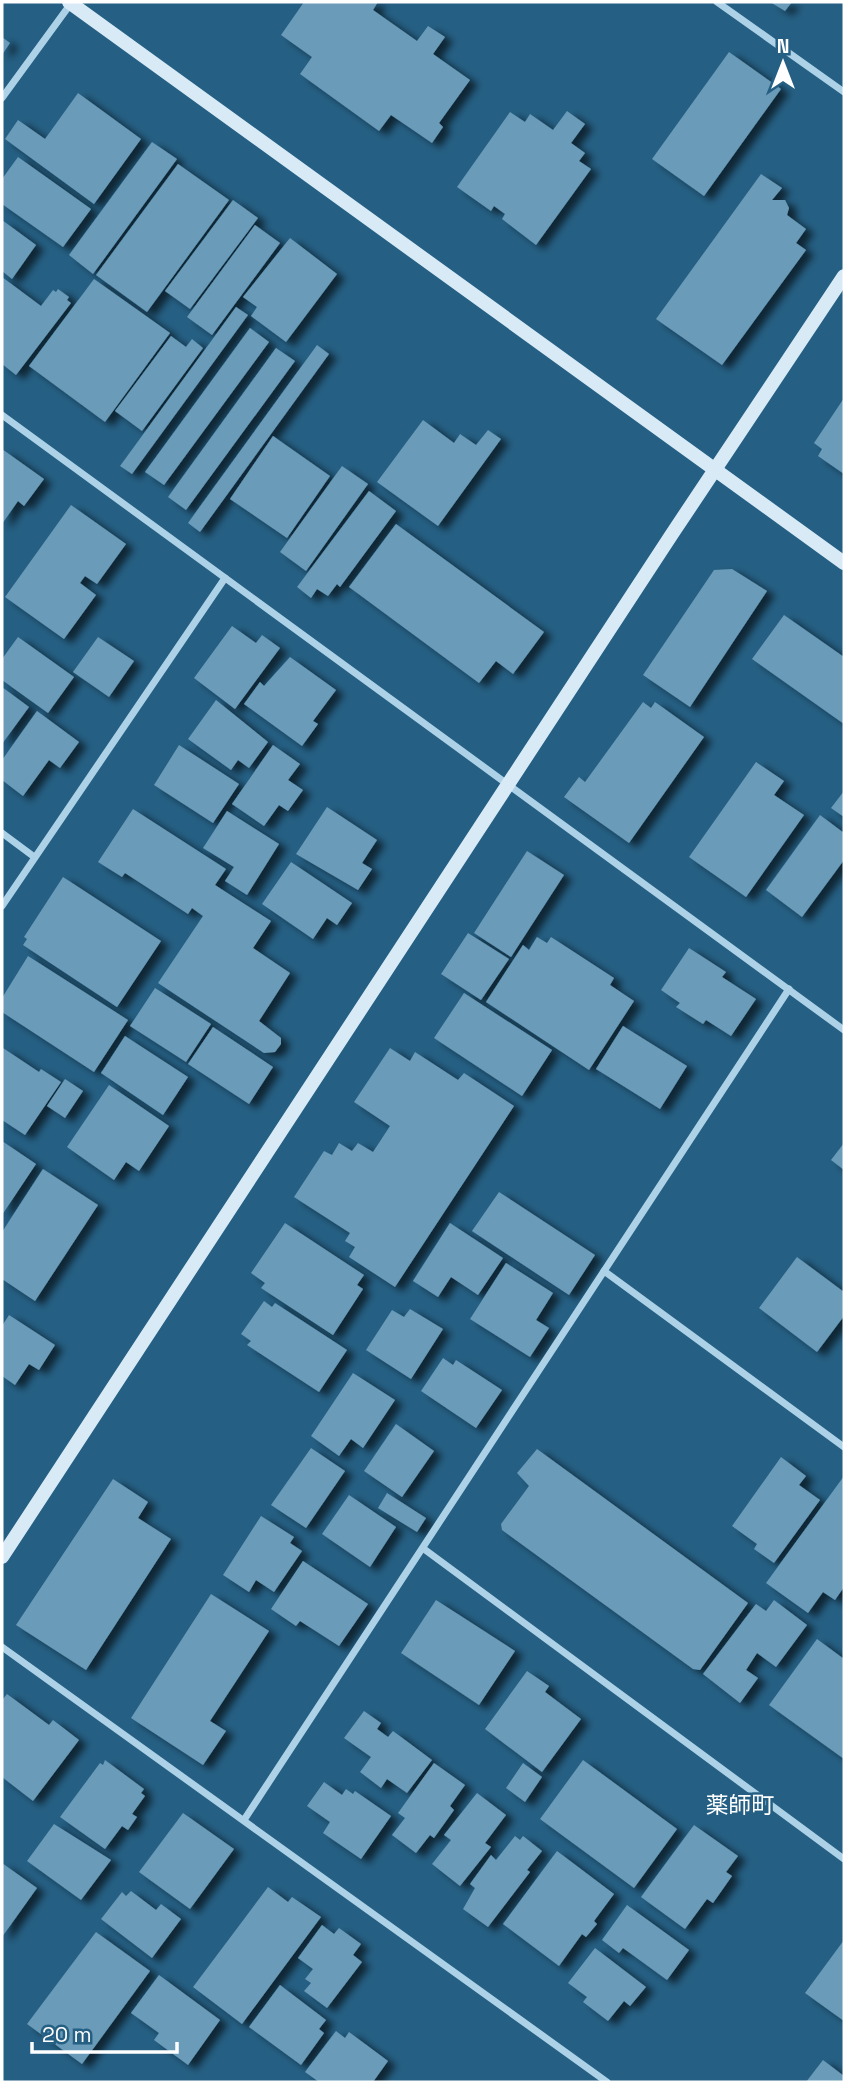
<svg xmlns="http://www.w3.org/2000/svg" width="846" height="2084" viewBox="0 0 846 2084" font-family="'Space Grotesk','Noto Sans JP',sans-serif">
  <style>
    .building { fill: #6a9bb8; filter: url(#shadow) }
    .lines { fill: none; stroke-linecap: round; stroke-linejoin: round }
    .street { stroke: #add2e7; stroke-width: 7 }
    .secondary { stroke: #d7eaf6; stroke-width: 14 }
    .labels { text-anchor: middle; stroke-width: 5; stroke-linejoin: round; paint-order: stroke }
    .neighbourhood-label { font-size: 23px; fill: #fff; stroke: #255f83 }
  </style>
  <defs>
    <filter id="shadow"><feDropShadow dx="8" dy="4.5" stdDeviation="3.5" flood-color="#0009"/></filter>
  </defs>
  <rect width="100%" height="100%" fill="#255f83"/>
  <g class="building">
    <path d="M304 2H378L373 10 417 41 428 26 445 37 433 54 470 80 439 123 443 127 432 143 391 115 379 131 300 74 312 57 281 35Z"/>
    <path d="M770 2H792L785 11Z"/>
    <path d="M2 37 10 43 2 55Z"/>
    <path d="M729 52 781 89 704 196 652 159Z"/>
    <path d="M78 93 141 139 94 204 5 139 18 120 45 139Z"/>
    <path d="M567 111 585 124 571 143 585 153 579 161 591 169 536 245 502 219 505 214 494 206 491 211 457 187 510 112 525 122 530 114 553 130Z"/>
    <path d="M152 142 177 159 93 274 69 255Z"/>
    <path d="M18 157 91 209 63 247 2 204V179Z"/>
    <path d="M178 164 229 200 147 312 96 275Z"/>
    <path d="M761 174 782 188 772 200H785L789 208 787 215 806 229 796 243 806 250 722 365 656 319Z"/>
    <path d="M233 200 258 218 190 309 165 291Z"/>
    <path d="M2 220 36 245 12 279 2 271Z"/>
    <path d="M255 225 280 243 212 335 187 317Z"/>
    <path d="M290 238 337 274 286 342 251 316 257 307 243 297Z"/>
    <path d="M2 277 41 306 53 290 56 292 58 289 69 297 67 300 71 303 16 375 2 364Z"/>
    <path d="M94 279 170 333 105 422 29 366Z"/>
    <path d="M236 307 248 315 132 474 120 466Z"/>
    <path d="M250 328 269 342 164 485 145 472Z"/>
    <path d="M171 336 186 347 192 339 203 348 142 431 115 411Z"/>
    <path d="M317 345 329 354 200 532 188 523Z"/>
    <path d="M276 348 295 361 186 510 168 497Z"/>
    <path d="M844 398V474L818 456 822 449 814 443Z"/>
    <path d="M423 420 454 443 460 434 476 445 488 430 501 439 438 526 377 482Z"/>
    <path d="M273 436 330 476 287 538 230 499Z"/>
    <path d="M2 449 44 479 24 506 18 501 2 524Z"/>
    <path d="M342 466 368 484 306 571 280 552Z"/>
    <path d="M369 491 396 511 340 587 337 584 328 596 317 589 311 598 297 587Z"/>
    <path d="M71 505 126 544 97 584 85 576 80 583 96 595 64 639 5 597Z"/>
    <path d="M396 524 544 632 513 674 496 661 479 683 349 587Z"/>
    <path d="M732 569 767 591 690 707 643 675 714 570Z"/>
    <path d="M784 615 844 657V724L752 659Z"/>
    <path d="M232 626 256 643 262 635 280 648 235 709 194 678Z"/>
    <path d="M18 637 74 677 48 713 2 680V659Z"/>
    <path d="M98 637 134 661 109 697 73 672Z"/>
    <path d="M290 657 336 690 313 721 318 724 302 746 244 704 260 682 264 686Z"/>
    <path d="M2 687 29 707 2 744Z"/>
    <path d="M216 700 268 742 249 768 238 760 231 770 188 739Z"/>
    <path d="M643 702 651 708 655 702 704 737 629 843 564 797 579 777 585 782Z"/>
    <path d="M37 711 79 742 60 768 49 760 23 796 2 780V760Z"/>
    <path d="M179 745 239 784 213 823 154 785Z"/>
    <path d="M273 745 300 764 288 780 303 790 288 811 279 805 264 826 232 804Z"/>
    <path d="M756 762 784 781 774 795 804 815 746 897 689 857Z"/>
    <path d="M844 791V817L831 808Z"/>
    <path d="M327 807 377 840 362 863 372 869 358 890 296 854Z"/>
    <path d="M133 809 226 869 215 885 271 921 253 948 290 973 259 1021 281 1038V1044L275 1052 264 1053 158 983 203 916 192 908 188 914 125 873 122 877 98 862Z"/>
    <path d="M227 811 279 844 247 895 225 881 234 867 203 848Z"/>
    <path d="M820 815 844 833V860L802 917 766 890Z"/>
    <path d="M527 851 564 875 511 957 474 933Z"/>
    <path d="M291 862 352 903 337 925 327 918 313 939 262 904Z"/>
    <path d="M63 877 161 941 117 1007 23 945 27 939 24 937Z"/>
    <path d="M468 933 509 959 481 1000 441 974Z"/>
    <path d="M537 937 547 943 551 937 614 978 610 985 634 1001 589 1070 486 1002 523 945 529 950Z"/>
    <path d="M689 948 726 972 722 977 756 999 731 1036 706 1020 703 1024 676 1007 680 1003 661 990Z"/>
    <path d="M28 956 128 1020 94 1072 2 1012V998Z"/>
    <path d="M155 988 211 1024 186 1062 130 1026Z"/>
    <path d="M464 993 552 1050 522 1096 434 1038Z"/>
    <path d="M623 1026 687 1066 660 1109 596 1069Z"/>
    <path d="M213 1027 273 1067 249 1104 188 1064Z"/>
    <path d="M125 1036 188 1077 163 1115 101 1073Z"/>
    <path d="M3 1048 39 1072 41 1069 61 1082 25 1135 2 1120Z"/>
    <path d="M390 1048 410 1061 415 1052 458 1080 464 1073 514 1106 395 1287 349 1257 355 1247 345 1241 350 1233 294 1197 324 1151 332 1155 339 1143 352 1151 358 1143 373 1152 390 1126 354 1102Z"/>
    <path d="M65 1079 83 1091 65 1118 47 1106Z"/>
    <path d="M109 1085 169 1126 139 1171 126 1162 114 1180 67 1147Z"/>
    <path d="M2 1141 36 1164 2 1215Z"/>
    <path d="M844 1143V1170L831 1160Z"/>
    <path d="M43 1169 98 1205 35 1301 2 1279V1232Z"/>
    <path d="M499 1192 595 1255 569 1295 472 1231Z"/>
    <path d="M285 1223 364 1275 357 1285 363 1289 333 1335 261 1288 265 1283 251 1273Z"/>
    <path d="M450 1223 503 1258 478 1295 451 1277 438 1297 413 1281Z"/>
    <path d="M797 1257 844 1292V1316L817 1352 759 1308Z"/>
    <path d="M506 1263 553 1293 536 1320 549 1328 530 1357 470 1319Z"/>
    <path d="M264 1301 272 1307 275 1303 347 1350 319 1392 247 1345 251 1341 241 1334Z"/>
    <path d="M410 1309 443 1329 411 1379 366 1350 392 1310 404 1317Z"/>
    <path d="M9 1315 55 1345 39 1370 29 1364 15 1385 2 1376V1326Z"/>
    <path d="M443 1358 453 1365 456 1360 502 1390 476 1428 421 1391Z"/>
    <path d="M353 1373 395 1400 363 1448 351 1439 339 1456 311 1436Z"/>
    <path d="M396 1424 434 1451 402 1497 364 1471Z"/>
    <path d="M311 1448 345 1471 306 1528 271 1505Z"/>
    <path d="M537 1449 748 1603 700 1670 693 1669 502 1530 501 1524 529 1486 517 1473Z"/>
    <path d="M781 1457 806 1476 799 1485 820 1500 774 1563 754 1549 757 1544 732 1526Z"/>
    <path d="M844 1476V1587L835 1600 823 1592 808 1613 766 1583Z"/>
    <path d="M113 1479 148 1502 138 1518 171 1539 86 1670 16 1625Z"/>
    <path d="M387 1493 426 1518 417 1532 378 1508Z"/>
    <path d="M349 1495 396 1527 370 1567 322 1534Z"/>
    <path d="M261 1516 294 1537 290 1543 302 1551 274 1592 256 1580 249 1592 223 1575Z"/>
    <path d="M303 1561 368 1604 339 1646 300 1621 296 1626 271 1609Z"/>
    <path d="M211 1594 269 1631 210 1721 226 1731 203 1765 131 1718Z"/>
    <path d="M436 1600 515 1651 479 1705 401 1653Z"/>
    <path d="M774 1600 807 1625 776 1667 757 1653 746 1670 758 1678 740 1703 703 1674 756 1604 766 1611Z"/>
    <path d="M817 1639 844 1659V1759L769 1705Z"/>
    <path d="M527 1671 549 1686 545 1692 581 1719 542 1772 485 1729Z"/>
    <path d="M7 1694 49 1725 53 1720 79 1740 33 1801 2 1777V1700Z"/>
    <path d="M364 1711 381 1723 377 1729 388 1737 393 1731 432 1760 407 1793 387 1779 381 1788 360 1772 371 1757 344 1738Z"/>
    <path d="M105 1760 144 1789 141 1793 145 1796 132 1814 137 1817 128 1830 122 1826 105 1849 60 1817 100 1763 103 1765Z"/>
    <path d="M583 1760 677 1829 634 1888 540 1819Z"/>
    <path d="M434 1763 465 1785 450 1806 454 1810 434 1838 430 1835 416 1853 392 1835 405 1818 398 1813Z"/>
    <path d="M523 1763 542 1777 525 1802 506 1788Z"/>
    <path d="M324 1782 342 1795 346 1789 353 1794 355 1791 391 1816 361 1859 323 1833 330 1822 307 1806Z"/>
    <path d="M477 1793 506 1815 485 1843 491 1847 460 1886 432 1864 451 1840 444 1835Z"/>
    <path d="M183 1813 234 1849 190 1909 139 1872Z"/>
    <path d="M54 1824 111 1860 81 1900 27 1861Z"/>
    <path d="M694 1825 738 1856 726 1872 732 1876 713 1903 707 1899 685 1929 641 1897Z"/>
    <path d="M515 1836 520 1840 523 1836 542 1851 527 1870 530 1872 488 1927 463 1909 475 1888 470 1884 491 1855 496 1860Z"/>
    <path d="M557 1851 614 1894 594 1921 597 1924 586 1937 582 1934 559 1966 503 1924Z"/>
    <path d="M2 1863 37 1888 2 1937Z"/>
    <path d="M268 1887 288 1902 292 1897 321 1917 242 2024 193 1987Z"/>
    <path d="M131 1891 156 1910 161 1904 181 1919 152 1958 101 1919 122 1892 126 1896Z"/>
    <path d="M627 1905 689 1950 667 1980 623 1948 619 1953 602 1940Z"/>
    <path d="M322 1925 334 1934 339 1928 361 1944 353 1955 362 1962 327 2008 304 1991 311 1983 305 1979 313 1969 298 1958Z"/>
    <path d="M96 1932 150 1971 82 2064 27 2024Z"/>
    <path d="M844 1940V2021L805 1993Z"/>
    <path d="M595 1948 646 1987 630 2006 624 2001 608 2021 583 2002 587 1997 568 1983Z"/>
    <path d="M159 1975 220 2020 188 2065 154 2040 159 2033 131 2013Z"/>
    <path d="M280 1985 326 2020 319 2029 324 2033 301 2065 249 2027Z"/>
    <path d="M336 2031 345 2038 349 2032 388 2061 373 2082H319L305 2072Z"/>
    <path d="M823 2060 844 2076V2082H806Z"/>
  </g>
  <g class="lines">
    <g class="street">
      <path d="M717 2 844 92"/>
      <path d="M2 98 72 2"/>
      <path d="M2 415 844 1030"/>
      <path d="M2 833 33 856"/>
      <path d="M2 906 225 578"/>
      <path d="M604 1271 844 1447"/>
      <path d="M424 1549 844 1859"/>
      <path d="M2 1647 607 2082"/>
      <path d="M244 1820 789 989"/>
    </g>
    <g class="secondary">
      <path d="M69 2 844 563"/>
      <path d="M2 1557 672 534 844 276"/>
    </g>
  </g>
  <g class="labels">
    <g class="neighbourhood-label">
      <text x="740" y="1813">薬師町</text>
    </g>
  </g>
  <rect width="846" height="2084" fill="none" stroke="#ffffff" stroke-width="7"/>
  <g transform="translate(783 63)" stroke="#255f83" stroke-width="5" paint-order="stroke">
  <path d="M0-5L12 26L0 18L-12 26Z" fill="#ffffff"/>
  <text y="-10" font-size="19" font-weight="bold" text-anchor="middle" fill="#ffffff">N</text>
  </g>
  <path d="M32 2042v10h145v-10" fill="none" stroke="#ffffff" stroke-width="3.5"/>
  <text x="42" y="2042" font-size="21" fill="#ffffff" stroke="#255f83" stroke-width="5" paint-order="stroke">20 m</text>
</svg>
